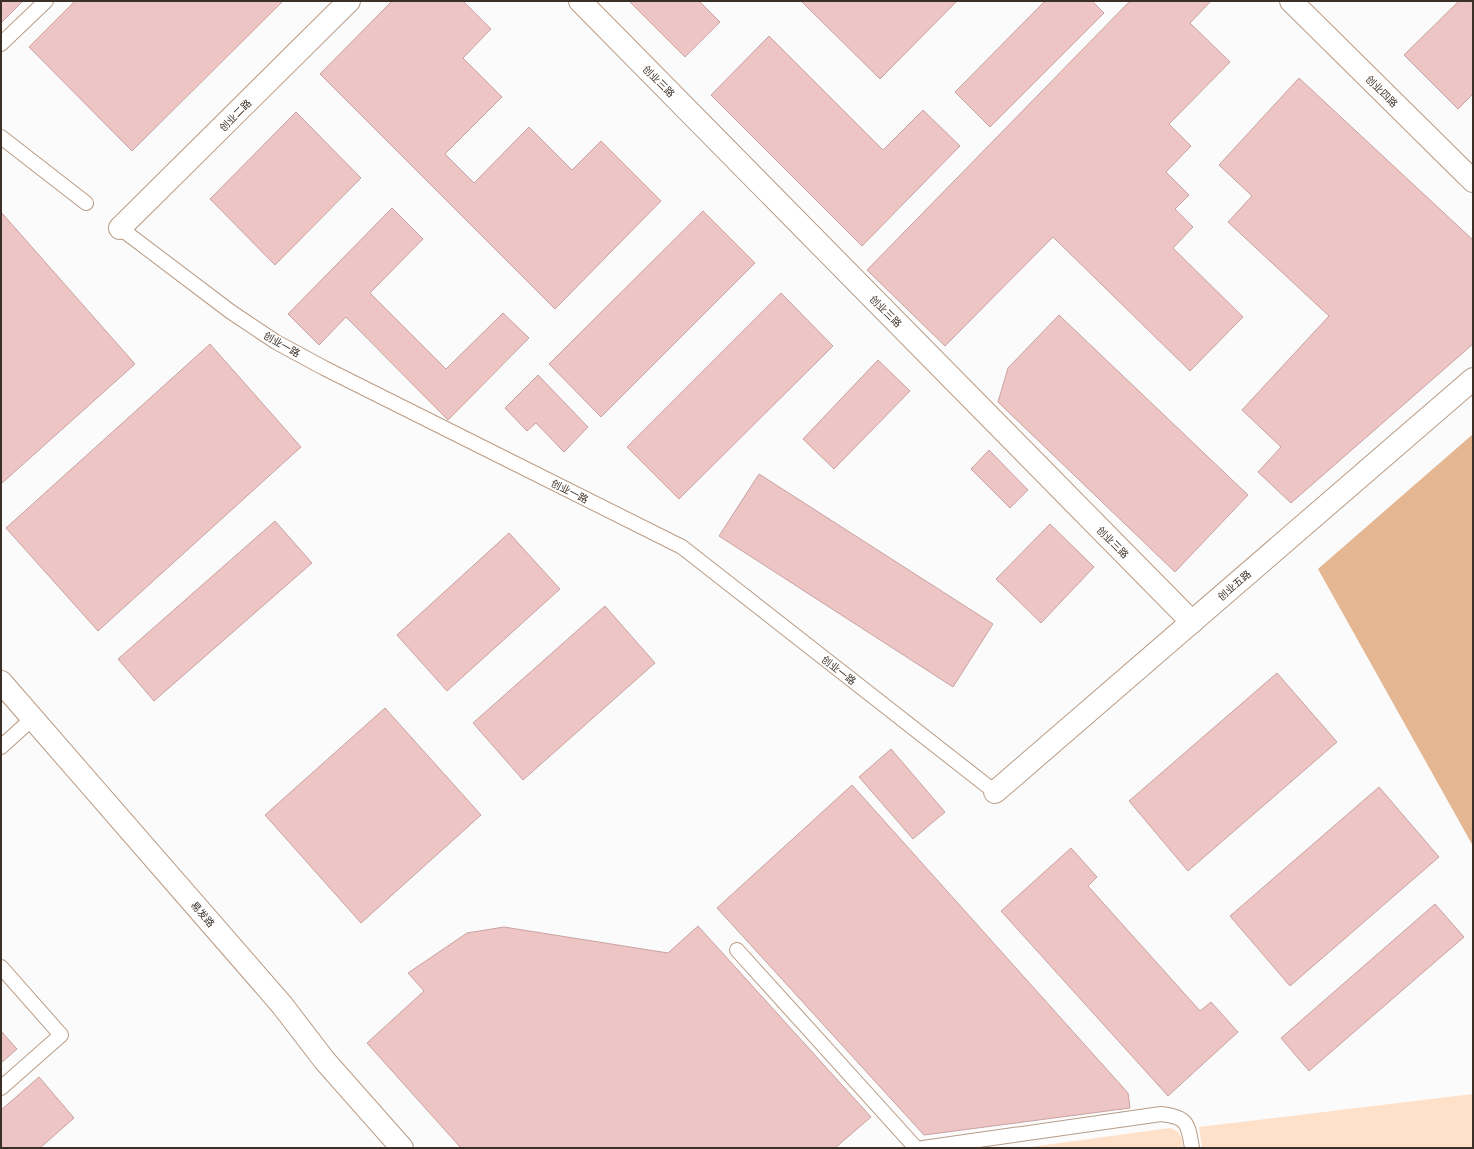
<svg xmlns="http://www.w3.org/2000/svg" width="1474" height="1149" viewBox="0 0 1474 1149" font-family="Merriweather,'Noto Sans SC',serif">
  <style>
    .green { fill: #ffe0c8 }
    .forest { fill: #e4b691 }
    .building { fill: #ecc5c4; stroke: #c8a2a1 }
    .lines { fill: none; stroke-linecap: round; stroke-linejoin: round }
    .service-casing { stroke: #b89c86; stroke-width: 16 }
    .minor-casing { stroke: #b89c86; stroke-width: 24 }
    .service { stroke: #fff; stroke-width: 14 }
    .minor { stroke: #fff; stroke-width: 22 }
    .labels { text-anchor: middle; stroke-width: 3.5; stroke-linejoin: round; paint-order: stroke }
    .street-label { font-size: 10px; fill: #3b3027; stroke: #fff }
  </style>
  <rect width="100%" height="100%" fill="#fbfbfb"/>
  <g class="green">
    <path d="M1473 1094V1148H1202L1199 1127Z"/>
    <path d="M1170 1128C1182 1132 1181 1137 1183 1148H1023Z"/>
  </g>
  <path class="forest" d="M1473 434V846L1318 569Z"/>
  <g class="building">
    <path d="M1 1H23L1 23Z"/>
    <path d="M75 1H283L132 151 29 47Z"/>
    <path d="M392 1H463L491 29 463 58 502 97 445 154 474 183 529 127 572 170 601 141 661 201 555 309 320 74Z"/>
    <path d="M629 1H699L720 22 685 57Z"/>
    <path d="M801 1H957L880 79Z"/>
    <path d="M1045 1H1092L1104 13 990 127 955 92Z"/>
    <path d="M1130 1H1211L1190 23 1230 62 1169 124 1191 146 1166 172 1189 195 1175 209 1193 227 1173 248 1243 317 1190 371 1053 237 945 346 867 270Z"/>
    <path d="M1459 1H1473V94L1458 109 1404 55Z"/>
    <path d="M769 36 883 150 923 110 960 146 862 246 711 95Z"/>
    <path d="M1299 78 1473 240V344L1291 503 1258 472 1281 447 1242 410 1329 316 1228 222 1252 196 1219 165Z"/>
    <path d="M296 112 361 178 275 265 210 199Z"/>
    <path d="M392 208 423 239 370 293 446 369 503 313 529 338 448 420 346 317 319 345 288 314Z"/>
    <path d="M703 211 755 263 601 417 549 364Z"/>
    <path d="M1 212 135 364 1 484Z"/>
    <path d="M781 293 833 346 679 499 627 447Z"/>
    <path d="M1059 315 1248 495 1175 572 998 402 1008 368Z"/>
    <path d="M210 344 301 447 98 631 6 528Z"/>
    <path d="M878 360 910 391 834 469 803 439Z"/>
    <path d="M538 375 588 427 564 452 536 423 527 431 505 408Z"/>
    <path d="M989 450 1028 490 1010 508 971 469Z"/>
    <path d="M759 474 993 624 953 687 719 536Z"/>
    <path d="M275 521 312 563 154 701 118 659Z"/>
    <path d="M1050 524 1094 567 1041 623 996 579Z"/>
    <path d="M509 533 560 589 447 691 397 635Z"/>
    <path d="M605 606 655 663 523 780 473 723Z"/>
    <path d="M1277 673 1337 742 1188 871 1129 801Z"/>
    <path d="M385 708 481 815 361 923 265 815Z"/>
    <path d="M891 749 945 812 913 839 859 777Z"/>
    <path d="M852 785 1128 1093 1130 1108 924 1135 717 908Z"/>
    <path d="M1379 787 1439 857 1290 986 1230 916Z"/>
    <path d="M1071 848 1097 877 1088 886 1200 1011 1211 1002 1238 1032 1168 1096 1001 911Z"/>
    <path d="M1435 904 1464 937 1309 1071 1281 1038Z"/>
    <path d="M698 926 871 1117 835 1148H461L367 1043 424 991 408 973 467 933 504 927 668 953Z"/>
    <path d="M1 1031 17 1049 1 1063Z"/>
    <path d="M39 1077 74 1118 40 1148H1V1110Z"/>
  </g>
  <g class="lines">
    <g class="service-casing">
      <g id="service">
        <path d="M1 44 46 1"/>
        <path d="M1 137 86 203"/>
        <path d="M120 228 231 312 276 342 324 368 682 547 995 792"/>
        <path d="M1 747 33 718"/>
        <path d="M737 950 916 1148"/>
        <path d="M1 967 61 1035 1 1088"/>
        <path d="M923 1148 1161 1114C1188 1117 1188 1124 1192 1148"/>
      </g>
    </g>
    <g class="minor-casing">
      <g id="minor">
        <path d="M580 1 1192 622"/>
        <path d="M1291 1 1473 181"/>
        <path d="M120 228 349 1"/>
        <path d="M1 682 282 1005 325 1061 402 1148"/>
        <path d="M995 792 1473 379"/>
      </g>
    </g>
    <use href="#service" class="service"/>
    <use href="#minor" class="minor"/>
  </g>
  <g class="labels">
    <g class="street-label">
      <text transform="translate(659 81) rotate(45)" y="4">创业三路</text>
      <text transform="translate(1382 91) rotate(45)" y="4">创业四路</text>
      <text transform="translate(235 115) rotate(-45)" y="4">创业二路</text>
      <text transform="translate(886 311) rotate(45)" y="4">创业三路</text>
      <text transform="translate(282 344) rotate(30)" y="4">创业一路</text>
      <text transform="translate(570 491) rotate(27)" y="4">创业一路</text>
      <text transform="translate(1113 542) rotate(45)" y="4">创业三路</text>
      <text transform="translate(1234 585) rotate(-41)" y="4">创业五路</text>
      <text transform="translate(839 670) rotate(38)" y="4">创业一路</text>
      <text transform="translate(203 914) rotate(49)" y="4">易发路</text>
    </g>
  </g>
  <rect width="1474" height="1149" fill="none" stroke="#3b3027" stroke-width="4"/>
</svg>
